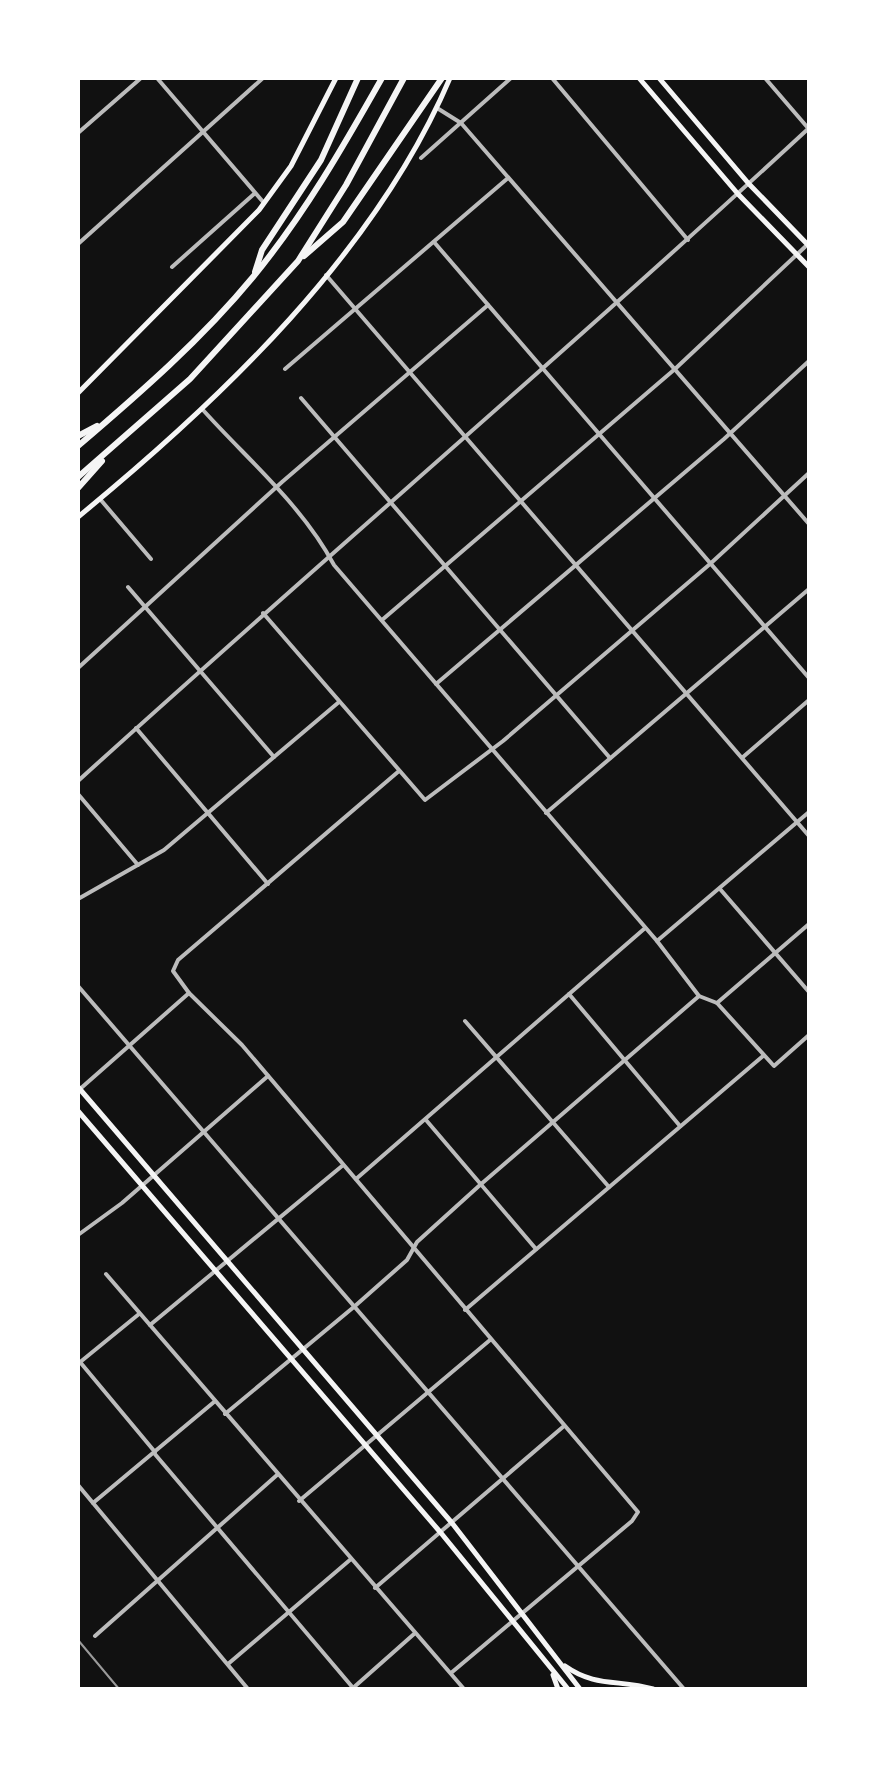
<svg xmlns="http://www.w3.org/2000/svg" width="887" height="1767" viewBox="0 0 887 1767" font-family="Karla,sans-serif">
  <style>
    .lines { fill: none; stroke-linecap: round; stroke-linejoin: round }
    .minor { stroke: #bcbcbc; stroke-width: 4 }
    .tertiary { stroke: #bcbcbc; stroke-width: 4 }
    .secondary { stroke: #f5f5f5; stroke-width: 5 }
    .motorway { stroke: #f5f5f5; stroke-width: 6 }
    .rail { stroke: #9a9a9a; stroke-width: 2 }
  </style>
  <rect width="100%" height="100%" fill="#111"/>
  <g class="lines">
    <g class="minor">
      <path d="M157 78 264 203"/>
      <path d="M552 78 688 240"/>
      <path d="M765 78 808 128"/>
      <path d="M437 108 461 123 809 524"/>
      <path d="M78 133 141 78"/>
      <path d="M421 158 511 78"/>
      <path d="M434 242 809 678"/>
      <path d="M172 267 254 194"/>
      <path d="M326 275 809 836"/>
      <path d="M285 369 508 178"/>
      <path d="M301 398 610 758"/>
      <path d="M203 410C248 460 302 505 334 565L657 941 699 996 717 1003 774 1066 809 1035"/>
      <path d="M100 499 151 559"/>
      <path d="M128 587 274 757"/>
      <path d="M263 613 425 800 503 741 710 564 809 473"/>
      <path d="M382 620 675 369 807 245"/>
      <path d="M78 668 282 482 488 305"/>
      <path d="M436 684 724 439 809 361"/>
      <path d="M136 728 268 884"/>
      <path d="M743 757 809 700"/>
      <path d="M399 771 178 960 173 971 189 993 242 1045 638 1512 632 1521 451 1673"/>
      <path d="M78 794 138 865"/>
      <path d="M546 813 809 589"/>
      <path d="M720 889 809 992"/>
      <path d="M78 899 164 850 339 702"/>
      <path d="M657 941 809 812"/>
      <path d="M78 986 684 1689"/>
      <path d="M569 994 680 1126"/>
      <path d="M717 1003 809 924"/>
      <path d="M465 1021 609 1187"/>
      <path d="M80 1089 189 993"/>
      <path d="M426 1120 536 1249"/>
      <path d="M356 1179 644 929"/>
      <path d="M78 1235 122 1203 268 1076"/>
      <path d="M106 1274 464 1689"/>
      <path d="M465 1310 763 1056"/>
      <path d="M150 1325 342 1166"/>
      <path d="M80 1362 155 1452"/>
      <path d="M79 1363 139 1314"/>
      <path d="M225 1414 355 1306 407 1260 417 1242 480 1185 699 996"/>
      <path d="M154 1453 354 1689"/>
      <path d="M78 1485 248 1689"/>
      <path d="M299 1501 490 1340"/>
      <path d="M93 1503 214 1402"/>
      <path d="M375 1588 564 1426"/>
      <path d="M95 1636 277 1475"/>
      <path d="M228 1664 351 1559"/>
      <path d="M353 1688 414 1634"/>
    </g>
    <g class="tertiary">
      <path d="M78 244 263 78"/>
      <path d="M78 781C320 561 569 350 809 128"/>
    </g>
    <g class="secondary">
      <path d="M639 78 738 194 809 267"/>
      <path d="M659 78 749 184 809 246"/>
      <path d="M78 393 259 210 291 166 336 78"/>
      <path d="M78 517C222 399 376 252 450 78"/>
      <path d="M78 1087 452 1523 580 1689"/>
      <path d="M78 1111 441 1533 568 1689"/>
      <path d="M565 1666C596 1688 620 1679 653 1689"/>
      <path d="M553 1675 558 1689"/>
    </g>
    <g class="motorway">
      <path d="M304 256 343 222 442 78"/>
      <path d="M255 272 262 250 321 160 358 78"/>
      <path d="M78 436 97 426"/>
      <path d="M78 446C140 393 201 340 253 277 304 215 343 147 382 78"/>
      <path d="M78 477 190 379 298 261 346 185 404 78"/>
      <path d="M78 488 102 461"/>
    </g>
    <path class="rail" d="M78 1640 119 1689"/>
  </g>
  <rect width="887" height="1767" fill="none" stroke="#ffffff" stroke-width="160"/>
</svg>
